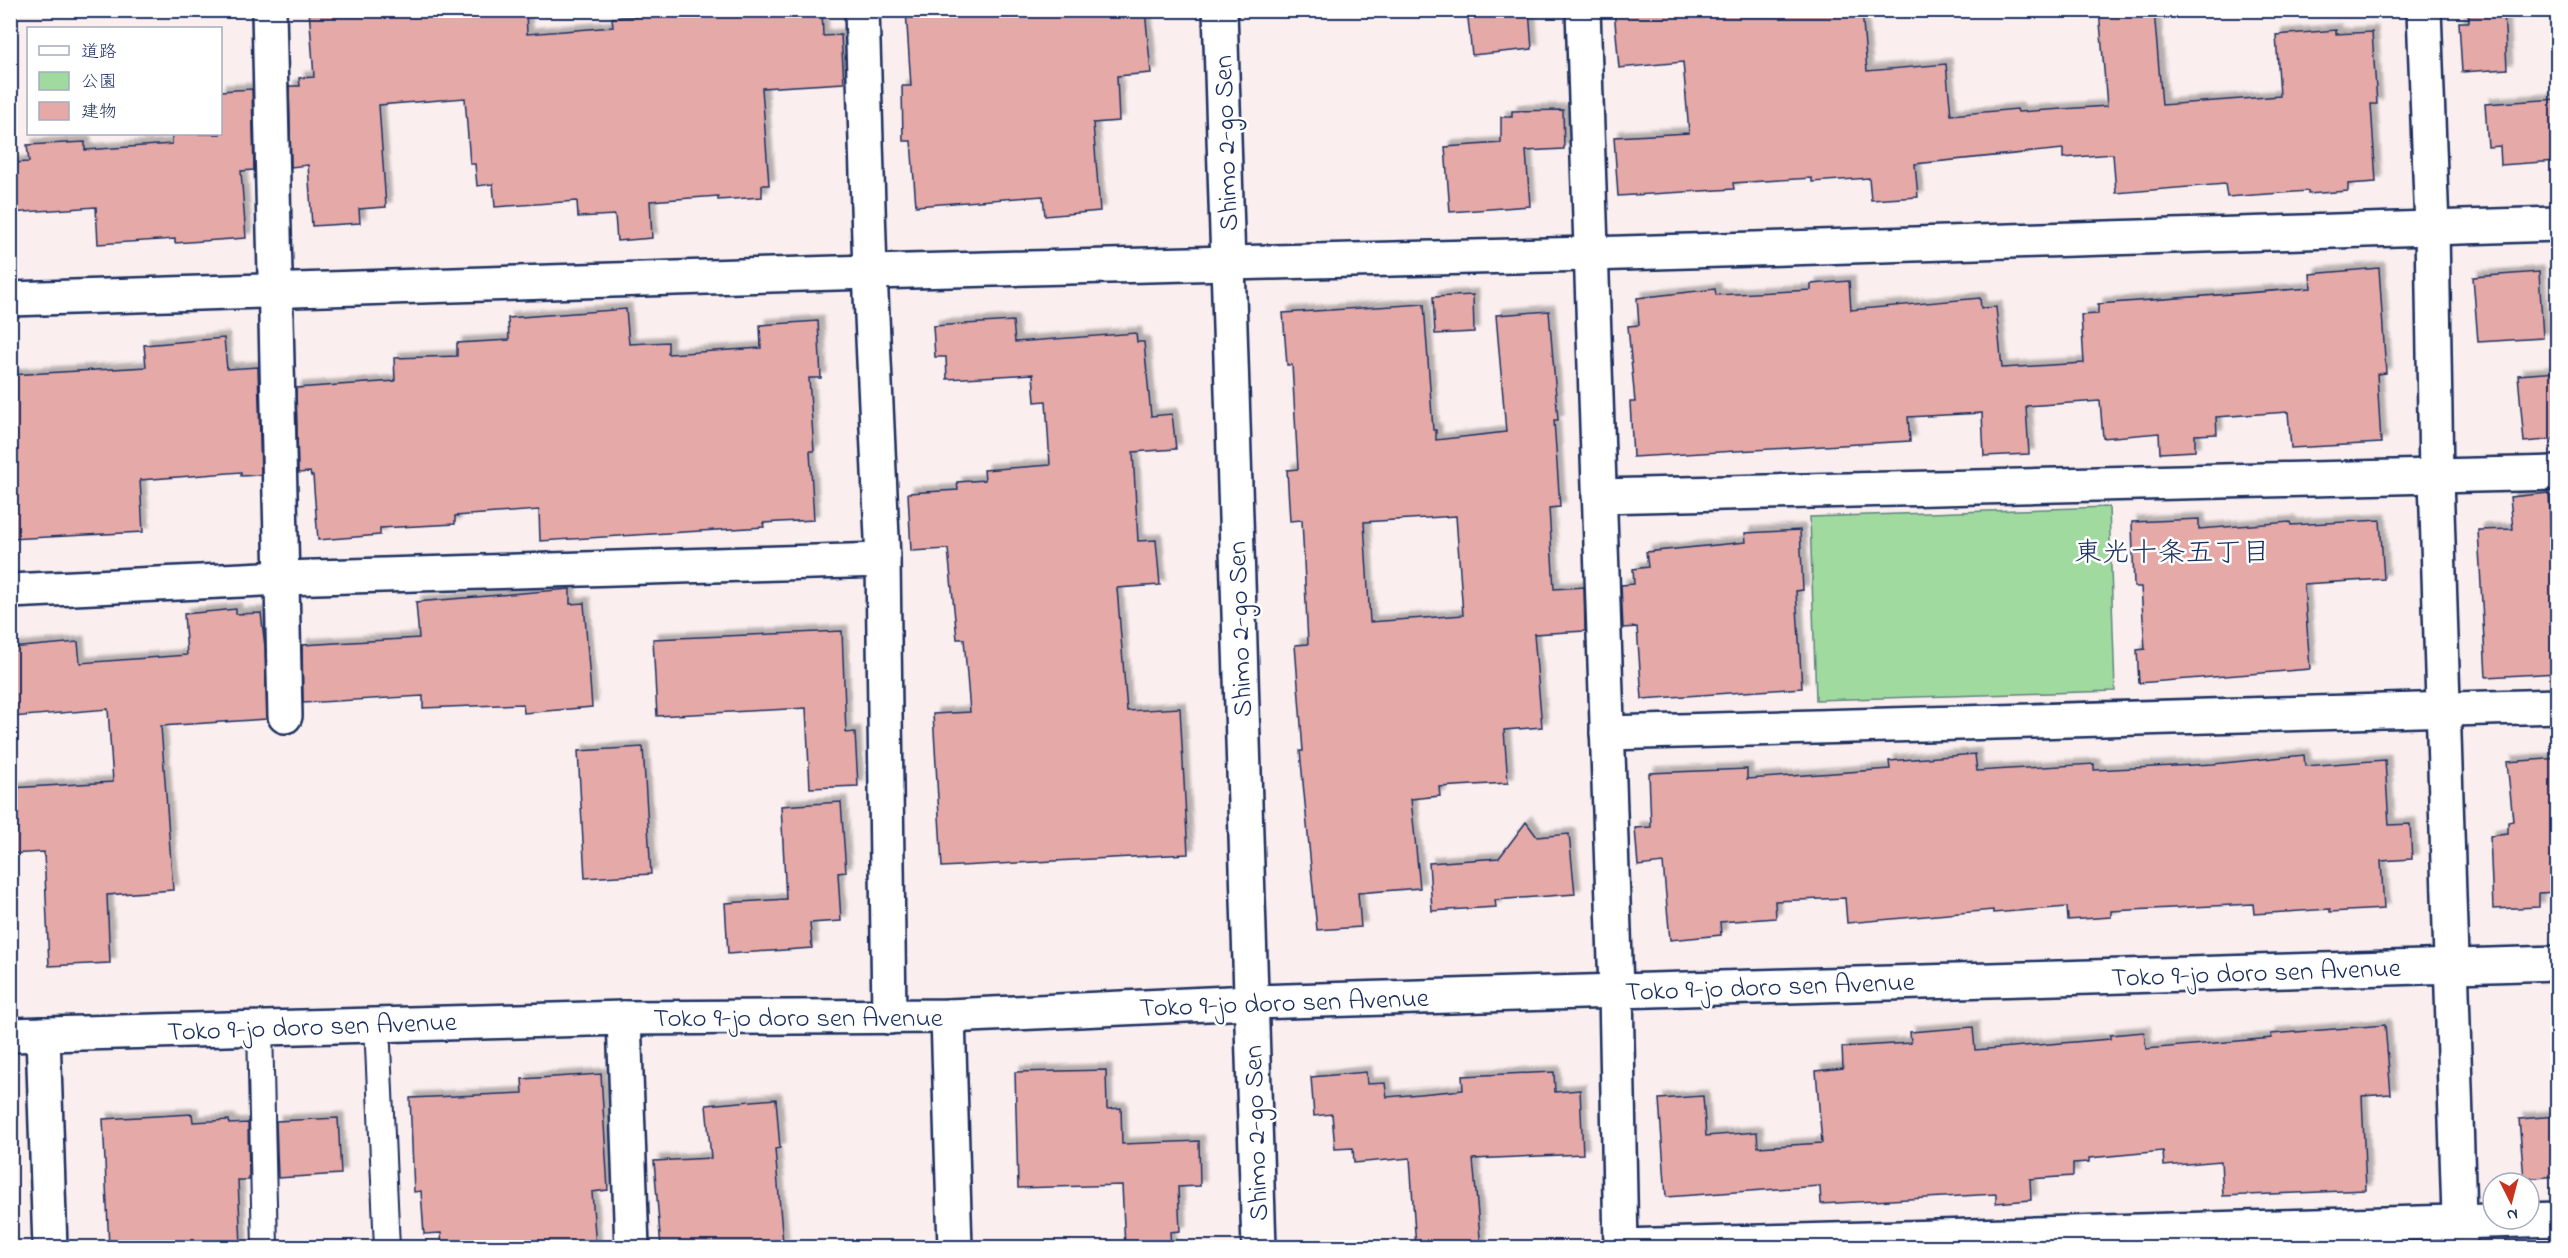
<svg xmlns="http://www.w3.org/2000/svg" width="2568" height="1258" viewBox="0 0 2568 1258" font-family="'Indie Flower','Klee One',sans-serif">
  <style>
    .green { fill: #a1da9f; stroke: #5e847e; stroke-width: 1.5 }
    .building { fill: #e5a9a8; stroke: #1b2f5e; stroke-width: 1.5; fill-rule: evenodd; filter: url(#shadow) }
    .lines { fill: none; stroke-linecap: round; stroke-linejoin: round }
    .service-casing { stroke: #1b2f5e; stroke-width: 28 }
    .minor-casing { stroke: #1b2f5e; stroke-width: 38 }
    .tertiary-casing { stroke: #1b2f5e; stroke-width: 38 }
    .service { stroke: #fff; stroke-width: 24 }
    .minor { stroke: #fff; stroke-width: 33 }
    .tertiary { stroke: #fff; stroke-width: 33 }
    .labels { text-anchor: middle; stroke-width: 5; stroke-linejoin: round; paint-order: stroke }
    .street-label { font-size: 27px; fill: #1b2f5e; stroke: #fff }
    .neighbourhood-label { font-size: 28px; fill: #1b2f5e; stroke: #fff }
  </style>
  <defs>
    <filter id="shadow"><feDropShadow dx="5.5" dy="-5.5" stdDeviation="1.5" flood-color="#0004"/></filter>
  </defs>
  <rect width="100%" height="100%" fill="#faeeee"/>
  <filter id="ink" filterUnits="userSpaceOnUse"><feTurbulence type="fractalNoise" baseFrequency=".0167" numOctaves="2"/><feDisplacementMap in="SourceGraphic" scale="12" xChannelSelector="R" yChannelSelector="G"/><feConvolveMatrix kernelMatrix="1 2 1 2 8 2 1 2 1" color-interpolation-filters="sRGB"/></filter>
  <g filter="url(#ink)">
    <path class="green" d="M2109 507 2115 691 1816 700 1810 517Z"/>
    <g class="building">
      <path d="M309 10H431V14L526 10 527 34 613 27 612 18 745 10H822L823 36 841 35 844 83 762 88 769 185H762V197L718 200V196L650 201 652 238 617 241 615 215 578 217 577 201 495 207 493 184 477 186 475 164H470L465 98 379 105 386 207 359 209 360 223 312 226 308 165 291 167 289 86H300L299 78 314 77Z"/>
      <path d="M906 10H1145L1151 73 1117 76 1119 121 1093 123 1100 211 1045 216 1043 196 916 206 911 141H903L902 86H911Z"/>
      <path d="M1467 10H1529L1532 49 1472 55Z"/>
      <path d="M1614 10H1862L1867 71 1946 64 1951 115 2017 109 2018 112 2107 106 2099 10H2154L2162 105 2280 96 2276 35 2336 30V34L2372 32 2377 104H2371L2376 182 2348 184V191L2308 194V191L2227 197 2225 184 2116 193 2113 154 2063 158V149L1915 164 1918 197 1871 200 1869 178 1812 182V178L1733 183 1734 189 1618 196 1614 137 1689 133 1683 62 1619 68Z"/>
      <path d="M2468 10H2504L2507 69 2462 72 2459 22H2469Z"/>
      <path d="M252 89 254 170 241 171 246 238 175 243V239L98 244 96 207 10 213V163L29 162 27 145 85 142V150L172 144V134H220V91Z"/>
      <path d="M2558 99V161L2501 165 2500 146 2488 147 2485 104Z"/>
      <path d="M1563 110 1564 149 1526 151 1530 206 1450 212 1445 147 1501 143V117H1512V111Z"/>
      <path d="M2379 268 2386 373 2377 374 2381 443 2291 448 2288 412 2216 417 2217 434 2195 435V451L2160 453 2159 433 2103 438 2100 401 2026 406 2029 454 1984 456 1982 413 1908 417 1910 441 1633 457 1630 402H1635L1628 326 1639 325 1637 298 1715 289 1716 295 1811 290V284L1849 281 1851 310 1980 298 1981 308 1996 307 2002 368 2084 363 2081 315 2098 314V304L2311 288 2310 274Z"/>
      <path d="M2539 272 2543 338 2478 342 2473 277Z"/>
      <path d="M1473 295 1474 332 1435 334 1433 297Z"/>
      <path d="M1424 304 1433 430H1436V440L1506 432 1496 315 1549 311 1558 420H1554L1560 507 1549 508 1554 589 1584 587 1585 631 1534 634 1542 727 1504 730 1508 783 1439 787 1440 796 1411 799 1420 888 1358 893 1361 927 1317 930 1300 751H1303L1295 645 1308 644 1302 520 1290 521 1287 470 1298 469 1292 365H1287L1283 313ZM1456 516 1463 615 1370 622 1364 522Z"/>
      <path d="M626 309 629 344 668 342V354L761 348 760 325 818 321 821 378H809L814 451H810L814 520 763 523 764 527 540 541 539 510 455 516V524L380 528V535L318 540 313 476H311L310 472 298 473 296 388 395 381 394 358 457 356V343L509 340 508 318Z"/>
      <path d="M1013 321 1015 342 1136 333 1137 342H1144L1151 416 1172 414 1176 449 1133 452 1138 541 1156 540 1160 585 1117 588 1127 711 1180 708 1188 854 942 867 933 714 970 712 964 639H957L948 549 911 551 908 493 958 490 957 482 985 480 984 470 1050 465 1046 401 1035 402 1033 374 947 379 946 357H935L933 326Z"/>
      <path d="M224 338 227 369 258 367 261 475 241 476V472L140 480 143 532 10 539V375L146 367 144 345Z"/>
      <path d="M2558 372V439L2524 442 2518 375Z"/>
      <path d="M2549 493 2558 673 2486 677 2478 530 2513 529 2510 497Z"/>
      <path d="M2199 519V529L2290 522 2291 525 2380 520 2384 579 2304 584 2310 669 2139 683 2137 650 2145 649 2141 587H2134L2132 522Z"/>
      <path d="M1800 530 1803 590 1796 591 1802 688 1642 699 1637 627 1623 628 1621 585 1634 584 1633 569 1648 567 1646 552 1746 542 1745 533Z"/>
      <path d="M570 589V604L584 603 592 707 524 713 523 704 423 708V696L303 703 302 645 419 638 416 602Z"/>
      <path d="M236 609V614L261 613 265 647 267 719 161 726 173 890 107 895 110 963 49 966 44 852 10 854V788L113 782 108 709 12 717 10 648 78 642 80 663 187 655 184 614Z"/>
      <path d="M842 631 846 733 855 732 858 786 810 788 806 708 657 716 653 639Z"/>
      <path d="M643 747 651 874 585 878 578 751Z"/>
      <path d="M1975 754 1977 771 2094 764V770L2213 764 2304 755 2305 766 2385 760 2389 825 2410 824 2412 859 2381 861 2384 909 2330 912V909L2254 914 2253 904 2111 911V917L2068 920 2067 907 1993 913V910L1847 923 1845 898 1775 901 1776 918 1720 922 1721 935 1670 940 1663 863 1638 866 1635 828 1651 827 1649 773 1747 769V779L1890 769 1889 761Z"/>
      <path d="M2558 758V892L2539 893V907L2493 909 2490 836 2508 834V822L2513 821 2507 762Z"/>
      <path d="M841 802 846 872 838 873 841 921 810 923 812 948 728 954 725 903 786 899 781 806Z"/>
      <path d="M1526 822 1537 837 1569 834 1575 894 1495 900 1496 907 1432 911 1429 863 1499 858Z"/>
      <path d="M2385 1025 2391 1094 2362 1096 2366 1190 2223 1196 2221 1161 2164 1166 2163 1151 2089 1158V1162L2073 1163V1176L2030 1179 2031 1200 1996 1203V1194L1821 1204 1820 1186 1666 1197 1659 1099 1703 1096 1706 1136 1757 1132 1758 1147 1822 1143 1816 1071 1843 1068 1842 1047 1911 1043 1910 1032 1973 1027 1975 1050 2110 1039V1035L2144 1032 2146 1049 2272 1038 2271 1034Z"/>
      <path d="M1106 1070 1107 1109 1121 1108 1122 1144 1199 1141 1200 1186 1178 1187 1180 1231 1170 1232 1171 1248H1125L1122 1185 1018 1188 1015 1072Z"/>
      <path d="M1366 1072 1367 1084 1385 1083 1387 1097 1463 1090 1462 1076 1554 1072 1555 1092 1580 1090 1583 1154 1473 1159 1481 1248H1416L1410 1158 1354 1163 1353 1148 1335 1149 1332 1114 1314 1116 1311 1077Z"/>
      <path d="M601 1074 608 1190 592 1192 596 1248H442L441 1233 424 1234 421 1191 414 1192 410 1098 523 1093 522 1079Z"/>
      <path d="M776 1099 780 1148 775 1149 783 1243 730 1248H661L654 1161 711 1158 706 1105Z"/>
      <path d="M192 1114 193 1122 229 1120V1124L248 1123 249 1180H238L241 1245 109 1248 103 1119Z"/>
      <path d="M2558 1116V1176L2524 1179 2519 1119Z"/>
      <path d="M338 1118 341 1174 278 1178 276 1121Z"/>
    </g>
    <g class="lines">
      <g class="service-casing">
        <g id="service">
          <path d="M377 1024 387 1248"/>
          <path d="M260 1027 265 1248"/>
        </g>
      </g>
      <g class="minor-casing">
        <g id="minor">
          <path d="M269 10 285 716"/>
          <path d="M862 10 870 272 883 560 889 1017"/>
          <path d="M1583 10 1616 990 1621 1248"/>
          <path d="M2424 10 2432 228 2436 478 2460 1248"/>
          <path d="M10 299 870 272 1590 254 2558 224"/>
          <path d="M1599 496 2558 473"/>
          <path d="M10 591 283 578 883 560"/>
          <path d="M1607 733 2558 706"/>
          <path d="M948 1016 955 1248"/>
          <path d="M624 1018 632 1248"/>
          <path d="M43 1034 50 1248"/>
          <path d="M1621 1246 2558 1219"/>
        </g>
      </g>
      <g class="tertiary-casing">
        <g id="tertiary">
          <path d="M1220 10 1259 1248"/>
          <path d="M10 1035 624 1018 948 1016 1251 1002 2558 963"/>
        </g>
      </g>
      <use href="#service" class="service"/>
      <use href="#minor" class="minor"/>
      <use href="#tertiary" class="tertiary"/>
    </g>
  </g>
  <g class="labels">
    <g class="street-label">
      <text transform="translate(1225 143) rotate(-92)" y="9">Shimo 2-go Sen</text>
      <text transform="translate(1239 629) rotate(-92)" y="9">Shimo 2-go Sen</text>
      <text transform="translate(2256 972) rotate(-2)" y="9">Toko 9-jo doro sen Avenue</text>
      <text transform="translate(1770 986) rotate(-2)" y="9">Toko 9-jo doro sen Avenue</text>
      <text transform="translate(1284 1002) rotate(-2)" y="9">Toko 9-jo doro sen Avenue</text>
      <text x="798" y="1026">Toko 9-jo doro sen Avenue</text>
      <text transform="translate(312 1026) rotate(-2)" y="9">Toko 9-jo doro sen Avenue</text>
      <text transform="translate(1255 1133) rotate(-92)" y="9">Shimo 2-go Sen</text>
    </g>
    <g class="neighbourhood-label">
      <text x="2172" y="561">東光十条五丁目</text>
    </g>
  </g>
  <rect width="2568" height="1258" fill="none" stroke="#fff" stroke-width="36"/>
  <rect x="18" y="18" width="2532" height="1222" fill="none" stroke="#1b2f5e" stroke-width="2" filter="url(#ink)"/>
  <rect x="27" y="27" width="195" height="108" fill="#ffffff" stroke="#a4acbf" stroke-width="1.5"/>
  <rect x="39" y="46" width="30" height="9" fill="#ffffff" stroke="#a4acbf" stroke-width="1.5"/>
  <text x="81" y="57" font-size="18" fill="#1b2f5e">道路</text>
  <rect x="39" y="72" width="30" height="18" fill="#a1da9f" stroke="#a4acbf" stroke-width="1.5"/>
  <text x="81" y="87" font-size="18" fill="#1b2f5e">公園</text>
  <rect x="39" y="102" width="30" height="18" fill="#e5a9a8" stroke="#a4acbf" stroke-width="1.5"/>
  <text x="81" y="117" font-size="18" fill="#1b2f5e">建物</text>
  <g transform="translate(2511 1201) rotate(174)"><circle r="28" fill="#ffffff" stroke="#a4acbf" stroke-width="1.5"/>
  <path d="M0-4.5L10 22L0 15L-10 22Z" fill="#c8321e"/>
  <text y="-9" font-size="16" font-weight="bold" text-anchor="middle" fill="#1b2f5e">N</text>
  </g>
</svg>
